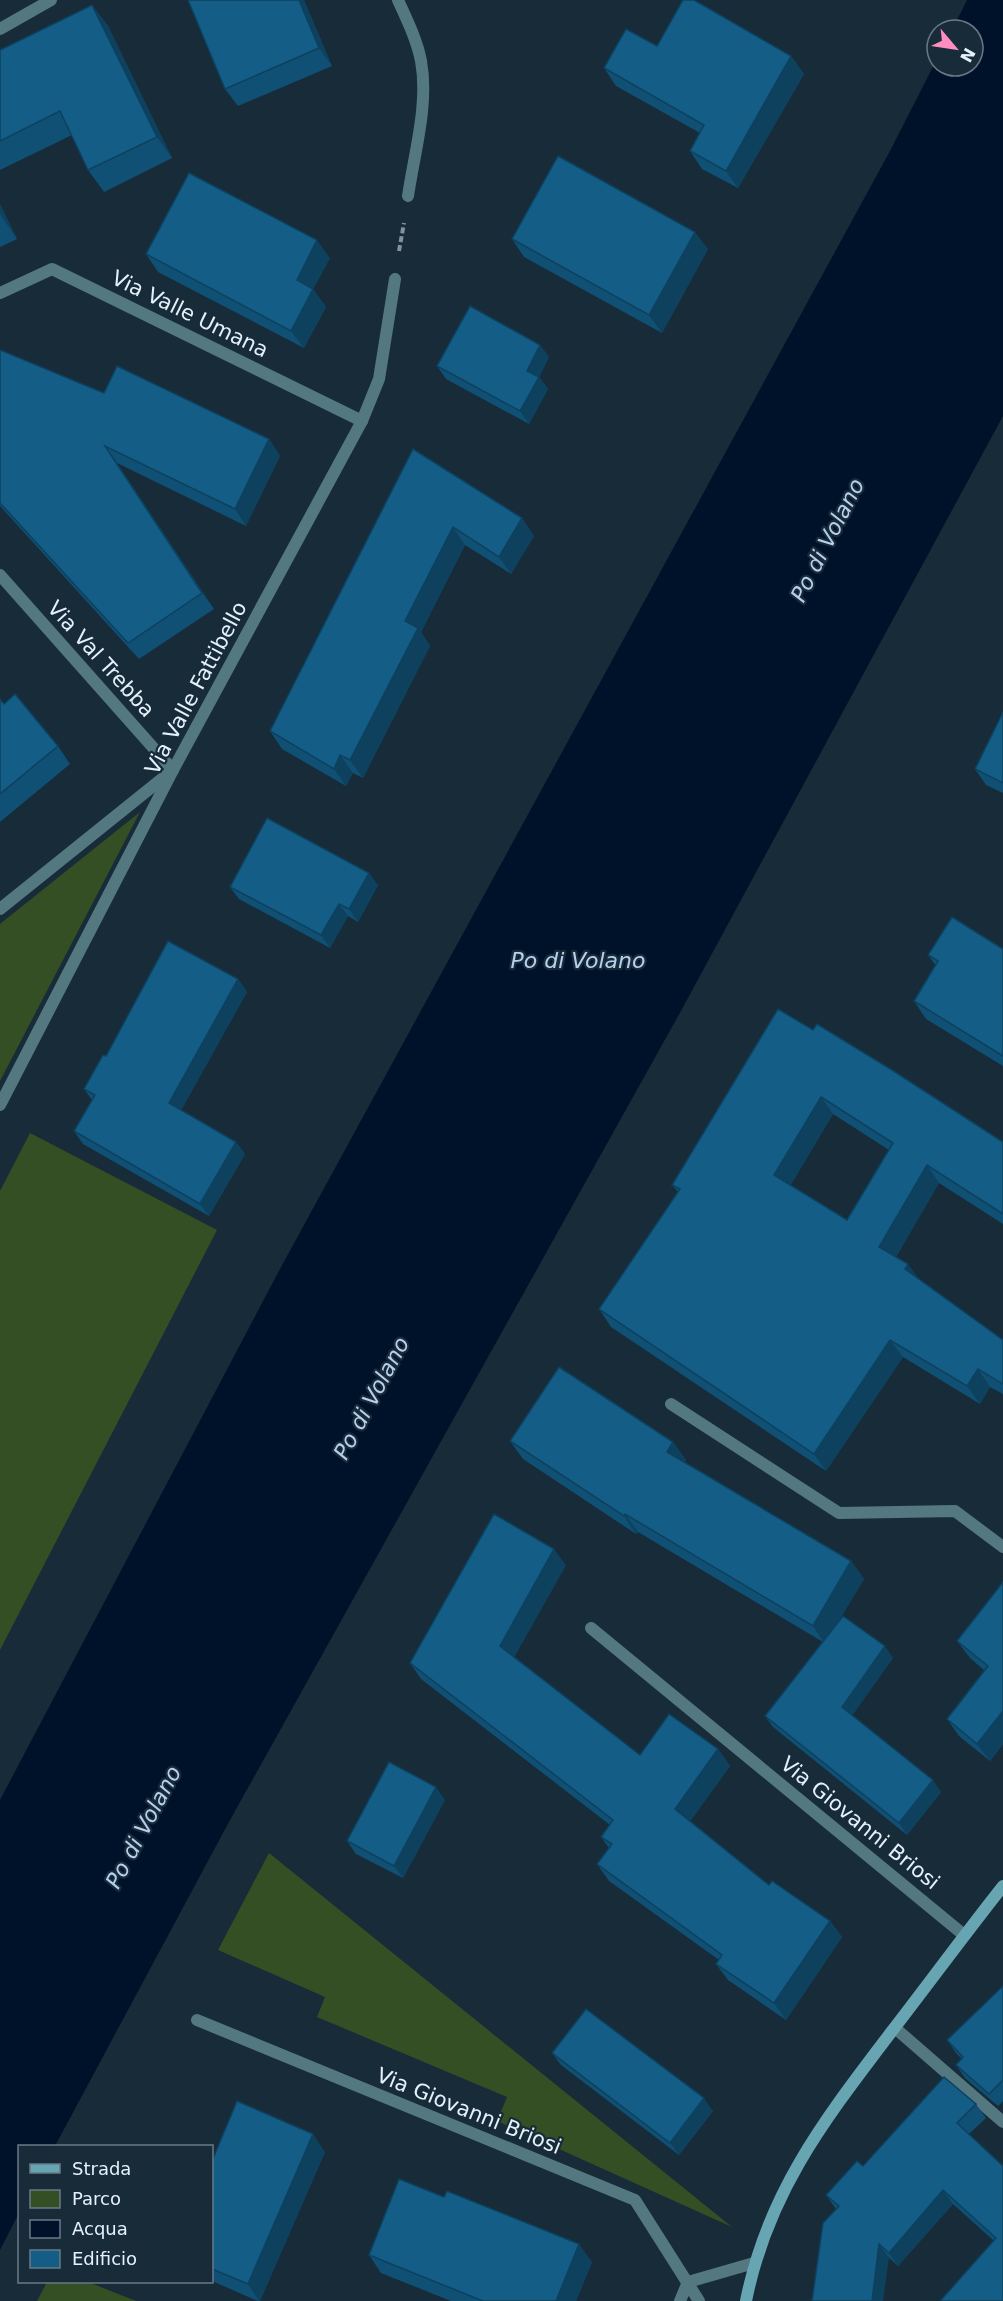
<svg xmlns="http://www.w3.org/2000/svg" width="1003" height="2301" viewBox="0 0 1003 2301" font-family="'DejaVu Sans',sans-serif">
  <style>
    .green { fill: #354f24 }
    .water { fill: #00112a }
    .lines { fill: none; stroke-linecap: round; stroke-linejoin: round }
    .path { stroke: #82929d; stroke-width: 4; stroke-dasharray: 6 3; stroke-linecap: butt }
    .street { stroke: #537880; stroke-width: 12 }
    .secondary { stroke: #68a5b2; stroke-width: 12 }
    .wall { fill: #105074; fill-rule: evenodd }
    .shaded-wall { fill: #0d415e }
    .building { fill: #135d87; stroke: #0d415e; stroke-width: 1.5; fill-rule: evenodd }
    .labels { text-anchor: middle; stroke-width: 4.5; stroke-linejoin: round; paint-order: stroke }
    .street-label { font-size: 21px; fill: #e5f1fa; stroke: #172b39 }
    .water-label { font-size: 22px; font-style: italic; fill: #b8d0ef; stroke: #172b39 }
  </style>
  <rect width="100%" height="100%" fill="#172b39"/>
  <g class="green">
    <path d="M140 812 0 1081V924Z"/>
    <path d="M30 1133 217 1230 0 1650V1191Z"/>
    <path d="M269 1853 732 2227 497 2121 507 2097 317 2017 325 1997 218 1950Z"/>
    <path d="M47 2282H88L136 2301H37Z"/>
  </g>
  <path class="water" d="M967 0H1003V416L682 1009 230 1820 55 2146H20L19 2213 0 2250V1800L280 1269 890 151 937 59V66H973V30H952Z"/>
  <g class="lines">
    <path class="path" d="M399 251 404 223"/>
    <g class="street">
      <path d="M398 0C407 20 417 40 421 61 429 105 414 154 408 196"/>
      <path d="M0 29 51 0"/>
      <path d="M0 293 52 269 362 421"/>
      <path d="M0 575 173 770 0 909"/>
      <path d="M0 1105 173 770 362 421 379 379 395 279"/>
      <path d="M671 1404 839 1513 955 1511 1003 1547"/>
      <path d="M591 1628 964 1935"/>
      <path d="M197 2020 635 2200 699 2301"/>
      <path d="M895 2028 1003 2122"/>
      <path d="M688 2282 754 2263"/>
      <path d="M680 2301 688 2282"/>
    </g>
    <path class="secondary" d="M746 2301C768 2191 826 2118 892 2031 929 1983 965 1934 1003 1886"/>
  </g>
  <g class="wall">
    <path d="M304 0 332 66 238 106 225 89Z"/>
    <path d="M92 5 108 26 172 158 104 192 88 170 72 135 0 170V50Z"/>
    <path d="M657 46 791 56 804 74 738 188 702 169 690 151 700 133 616 86 604 68Z"/>
    <path d="M0 204 17 239 0 247Z"/>
    <path d="M512 239 708 249 662 333 524 257Z"/>
    <path d="M146 254 330 258 313 289 326 307 304 348 158 272Z"/>
    <path d="M540 345 549 357 539 377 548 389 529 424 446 379 437 366Z"/>
    <path d="M0 350 104 393 269 439 280 456 246 526 117 463 214 609 139 659 0 506Z"/>
    <path d="M413 449 522 518 534 536 511 574 465 545 421 632 430 646 363 778 353 773 346 786 282 749 270 731Z"/>
    <path d="M0 699 4 704 58 746 70 764 0 822Z"/>
    <path d="M1003 712V793L986 785 975 769Z"/>
    <path d="M378 885 358 922 348 916 330 948 239 899 230 887Z"/>
    <path d="M1003 949V1066L926 1019 914 1001 936 966 928 955Z"/>
    <path d="M238 979 247 992 181 1110 236 1142 245 1154 209 1216 83 1144 74 1131 92 1100 84 1089 106 1056Z"/>
    <path d="M813 1030 1003 1142V1224L939 1183 896 1257 918 1279 1003 1340V1394L990 1387 980 1404 903 1357 826 1471 611 1327 599 1309 678 1192 672 1185ZM833 1114 889 1150 847 1220 790 1186Z"/>
    <path d="M510 1441 673 1442 686 1460 685 1462 851 1561 864 1579 836 1625 893 1658 852 1715 941 1792 907 1835 773 1727 765 1716 823 1642 638 1532 636 1534 523 1459Z"/>
    <path d="M566 1565 514 1657 640 1755 718 1749 730 1766 690 1821 769 1885 830 1921 842 1937 786 2020 728 1980 716 1964 719 1960 609 1881 597 1864 609 1848 601 1837 610 1825 421 1679 410 1663Z"/>
    <path d="M1003 1582V1744L990 1761 959 1736 947 1719 985 1671 970 1658 957 1641Z"/>
    <path d="M445 1800 403 1878 356 1854 347 1841Z"/>
    <path d="M1003 1986V2101L998 2106 965 2078 956 2065 962 2059 956 2053 947 2040Z"/>
    <path d="M552 2053 713 2111 679 2155 561 2065Z"/>
    <path d="M976 2104 986 2118 969 2134 1003 2166V2301L994 2241 953 2204 898 2266 836 2209 826 2195 863 2166Z"/>
    <path d="M325 2152 260 2301H258L212 2281V2161Z"/>
    <path d="M369 2255 592 2262 576 2301H451L381 2273Z"/>
  </g>
  <g class="shaded-wall">
    <path d="M299 0H304L332 66 319 48Z"/>
    <path d="M92 5 108 26 172 158 157 137Z"/>
    <path d="M791 56 804 74 738 188 726 171Z"/>
    <path d="M0 204 17 239 2 217 0 214Z"/>
    <path d="M695 232 708 249 662 333 649 315Z"/>
    <path d="M317 240 330 258 313 289 326 307 304 348 291 331 297 280Z"/>
    <path d="M540 345 549 357 539 377 548 389 529 424 520 411 527 371Z"/>
    <path d="M269 439 280 456 246 526 235 509Z"/>
    <path d="M105 446 117 463 214 609 202 593Z"/>
    <path d="M522 518 534 536 511 574 499 557Z"/>
    <path d="M453 527 465 545 421 632 430 646 363 778 350 760 405 621Z"/>
    <path d="M340 755 353 773 346 786 334 769Z"/>
    <path d="M369 873 378 885 358 922 349 909Z"/>
    <path d="M339 904 348 916 330 948 321 935Z"/>
    <path d="M238 979 247 992 178 1116 169 1103Z"/>
    <path d="M821 1097 833 1114 786 1193 774 1175Z"/>
    <path d="M236 1142 245 1154 209 1216 200 1204Z"/>
    <path d="M927 1165 939 1183 891 1265 879 1247Z"/>
    <path d="M908 1264 921 1282 905 1269Z"/>
    <path d="M890 1340 903 1357 826 1471 814 1454Z"/>
    <path d="M978 1369 990 1387 980 1404 967 1386Z"/>
    <path d="M673 1442 686 1460 680 1470 667 1452Z"/>
    <path d="M625 1514 638 1532 636 1534 624 1516Z"/>
    <path d="M554 1549 566 1565 511 1663 500 1646Z"/>
    <path d="M851 1561 864 1579 825 1644 813 1626Z"/>
    <path d="M885 1646 893 1658 850 1719 842 1707Z"/>
    <path d="M1003 1711V1744L990 1761 977 1744Z"/>
    <path d="M718 1749 730 1766 687 1826 675 1809Z"/>
    <path d="M933 1780 941 1792 907 1835 899 1823Z"/>
    <path d="M436 1787 445 1800 403 1878 394 1866Z"/>
    <path d="M830 1921 842 1937 786 2020 774 2003Z"/>
    <path d="M704 2098 713 2111 679 2155 670 2143Z"/>
    <path d="M313 2134 325 2152 260 2301H259L248 2284Z"/>
    <path d="M943 2190 953 2204 898 2266 889 2253Z"/>
    <path d="M579 2244 592 2262 576 2301H556Z"/>
    <path d="M879 2244 889 2258 883 2301H872Z"/>
  </g>
  <g class="building">
    <path d="M188 0H299L319 48 225 89Z"/>
    <path d="M683 0H694L791 56 726 171 690 151 704 125 604 68 626 29 657 46Z"/>
    <path d="M92 5 157 137 88 170 60 111 0 141V50Z"/>
    <path d="M558 156 695 232 649 315 512 239Z"/>
    <path d="M189 173 317 240 297 280 313 289 291 331 146 254Z"/>
    <path d="M470 306 540 345 527 371 539 377 520 411 437 366Z"/>
    <path d="M0 350 104 393 117 366 269 439 235 509 105 446 202 593 128 643 0 503Z"/>
    <path d="M413 449 522 518 499 557 453 527 405 621 418 628 350 760 340 755 334 769 270 731Z"/>
    <path d="M15 694 58 746 0 794V699L4 704Z"/>
    <path d="M1003 712V783L975 769Z"/>
    <path d="M267 818 369 873 349 909 339 904 321 935 230 887Z"/>
    <path d="M952 917 1003 949V1056L914 1001 938 961 928 955Z"/>
    <path d="M168 941 238 979 169 1103 236 1142 200 1204 74 1131 95 1095 84 1089 103 1055 106 1056Z"/>
    <path d="M778 1009 813 1030 817 1024 892 1070 1003 1142V1214L927 1165 879 1247 908 1264 905 1269 1003 1340V1384L978 1369 967 1386 890 1340 814 1454 599 1309 680 1189 672 1185ZM821 1097 893 1143 847 1220 774 1175Z"/>
    <path d="M559 1367 673 1442 667 1452 851 1561 813 1626 625 1514 624 1516 510 1441Z"/>
    <path d="M494 1514 554 1549 500 1646 640 1755 669 1714 718 1749 675 1809 769 1885 772 1881 830 1921 774 2003 716 1964 722 1955 597 1864 612 1844 601 1837 613 1820 410 1663Z"/>
    <path d="M1003 1582V1711L977 1744 947 1719 988 1666 957 1641Z"/>
    <path d="M843 1616 885 1646 842 1707 933 1780 899 1823 765 1716Z"/>
    <path d="M389 1762 436 1787 394 1866 347 1841Z"/>
    <path d="M1003 1986V2080L989 2094 956 2065 963 2057 947 2040Z"/>
    <path d="M586 2009 704 2098 670 2143 552 2053Z"/>
    <path d="M944 2077 976 2104 957 2123 1003 2166V2301H942L941 2300 996 2238 943 2190 889 2253 879 2244 872 2301H812L823 2223 839 2206 826 2195 857 2161 863 2166Z"/>
    <path d="M237 2101 313 2134 248 2284 212 2269V2161Z"/>
    <path d="M399 2179 444 2197 447 2191 579 2244 556 2301H483L369 2255Z"/>
  </g>
  <g class="labels">
    <g class="street-label">
      <text transform="translate(190 314) rotate(26)" y="7">Via Valle Umana</text>
      <text transform="translate(101 659) rotate(48)" y="7">Via Val Trebba</text>
      <text transform="translate(196 688) rotate(-62)" y="7">Via Valle Fattibello</text>
      <text transform="translate(860 1823) rotate(39)" y="7">Via Giovanni Briosi</text>
      <text transform="translate(469 2111) rotate(22)" y="7">Via Giovanni Briosi</text>
    </g>
    <g class="water-label">
      <text transform="translate(827 540) rotate(-63)" y="8">Po di Volano</text>
      <text x="578" y="968">Po di Volano</text>
      <text transform="translate(371 1398) rotate(-62)" y="8">Po di Volano</text>
      <text transform="translate(143 1827) rotate(-62)" y="8">Po di Volano</text>
    </g>
  </g>
  <rect x="18" y="2145" width="195" height="138" fill="#172b39" stroke="#697a86" stroke-width="1.5"/>
  <rect x="30" y="2164" width="30" height="9" fill="#68a5b2" stroke="#697a86" stroke-width="1.5"/>
  <text x="72" y="2175" font-size="18" fill="#e5f1fa">Strada</text>
  <rect x="30" y="2190" width="30" height="18" fill="#354f24" stroke="#697a86" stroke-width="1.5"/>
  <text x="72" y="2205" font-size="18" fill="#e5f1fa">Parco</text>
  <rect x="30" y="2220" width="30" height="18" fill="#00112a" stroke="#697a86" stroke-width="1.5"/>
  <text x="72" y="2235" font-size="18" fill="#e5f1fa">Acqua</text>
  <rect x="30" y="2250" width="30" height="18" fill="#135d87" stroke="#697a86" stroke-width="1.5"/>
  <text x="72" y="2265" font-size="18" fill="#e5f1fa">Edificio</text>
  <g transform="translate(955 48) rotate(119)"><circle r="28" fill="#172b39" stroke="#697a86" stroke-width="1.5"/>
  <path d="M0-4.5L10 22L0 15L-10 22Z" fill="#fd8ebf"/>
  <text y="-9" font-size="16" font-weight="bold" text-anchor="middle" fill="#e5f1fa">N</text>
  </g>
</svg>
